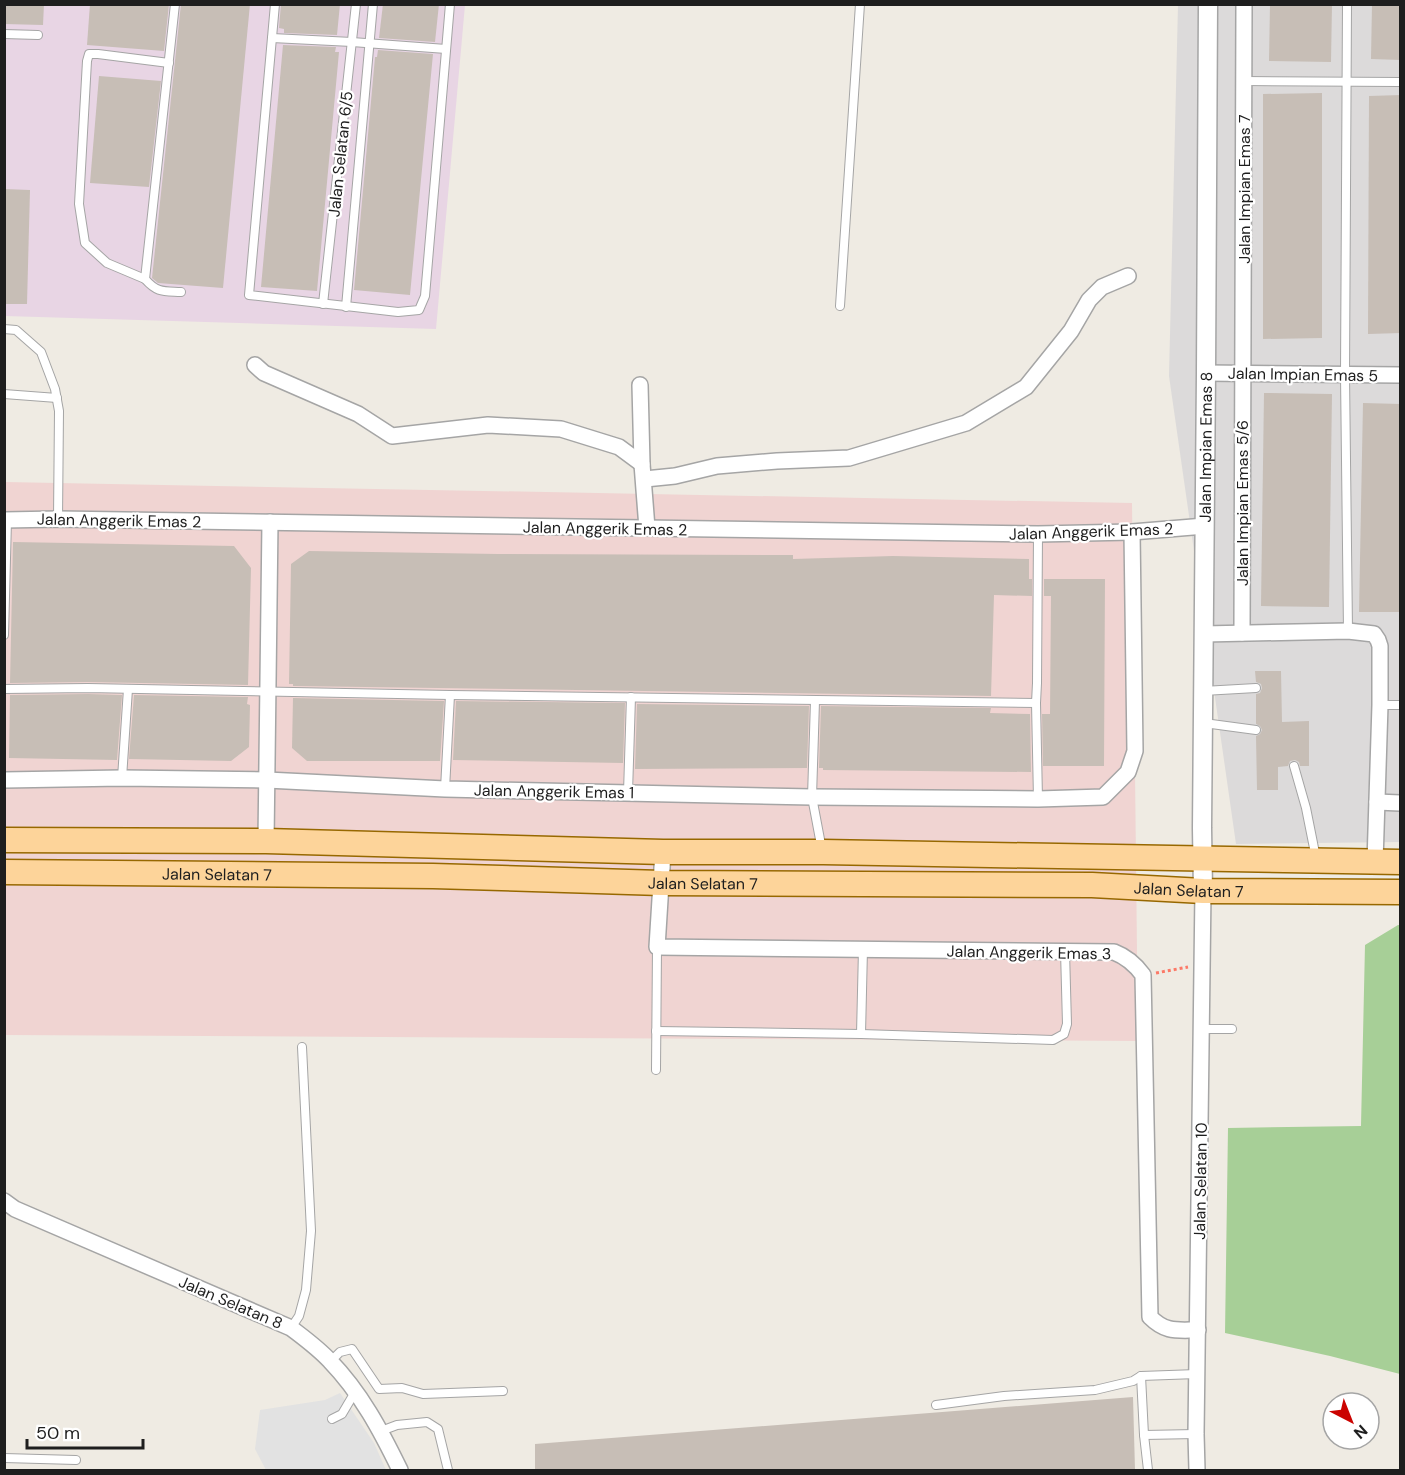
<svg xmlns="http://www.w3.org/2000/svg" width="1405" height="1475" viewBox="0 0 1405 1475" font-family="'DM Sans',sans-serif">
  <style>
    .residential { fill: #dcdada }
    .commercial { fill: #f0d4d2 }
    .industrial { fill: #e8d5e4 }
    .forest { fill: #a7cf97 }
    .parking { fill: #e2e2e2 }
    .building { fill: #c7beb6 }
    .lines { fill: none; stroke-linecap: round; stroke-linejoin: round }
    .service-casing { stroke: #a5a5a5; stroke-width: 10 }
    .minor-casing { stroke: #a5a5a5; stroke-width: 18 }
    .tertiary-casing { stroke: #a5a5a5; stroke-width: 21 }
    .primary-casing { stroke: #976800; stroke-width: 27 }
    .path { stroke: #fc7967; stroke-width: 3; stroke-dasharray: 3 3; stroke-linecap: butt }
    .service { stroke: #fff; stroke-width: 8 }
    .minor { stroke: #fff; stroke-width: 15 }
    .tertiary { stroke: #fff; stroke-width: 18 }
    .primary { stroke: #fdd49a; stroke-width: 24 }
    .labels { text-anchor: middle; stroke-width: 4.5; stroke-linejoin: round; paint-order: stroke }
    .street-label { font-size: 16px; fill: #1e1e1e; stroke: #fff }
  </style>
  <rect width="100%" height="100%" fill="#efebe3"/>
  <path class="residential" d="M1178 5H1400V842L1236 844 1169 376Z"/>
  <path class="commercial" d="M5 482 1132 503 1138 1041 5 1035Z"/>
  <path class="industrial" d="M5 5H465L436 329 5 316Z"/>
  <path class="forest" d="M1398 925H1400V1374L1330 1356 1225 1333 1228 1128 1361 1126 1365 945Z"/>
  <path class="parking" d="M340 1393 374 1443 386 1470H266L255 1449 260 1410 325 1400Z"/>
  <g class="building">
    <path d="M4 4H44L43 25 4 24Z"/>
    <path d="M90 4H169L164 51 87 45Z"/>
    <path d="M181 4H250L223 288 158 283 152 278Z"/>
    <path d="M281 4H340L337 35 284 33V29L279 28Z"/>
    <path d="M383 4H439L435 42 379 38Z"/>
    <path d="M1270 4H1332L1331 62 1269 61Z"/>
    <path d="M1372 4H1401V60L1371 59Z"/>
    <path d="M283 45 336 47 335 52H339L317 291 261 287Z"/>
    <path d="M378 50 433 54 410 295 354 290 375 57H377Z"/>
    <path d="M99 76 161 81 149 187 90 183Z"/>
    <path d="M1322 93V338L1263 339V94Z"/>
    <path d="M1401 95V333L1368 334 1369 96Z"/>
    <path d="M4 189 30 190 27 304H4Z"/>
    <path d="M1264 393 1332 394 1329 607 1261 606Z"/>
    <path d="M1363 403 1401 404V612H1359Z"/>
    <path d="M13 542 234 546 251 568 248 685 88 682 10 683Z"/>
    <path d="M309 551 498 554 793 555V559L893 556 1029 559V579H1032V596L994 595 991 696 293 686V684H289L291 564Z"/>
    <path d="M1044 579H1105L1104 766H1043L1042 714H1050L1051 596H1044Z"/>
    <path d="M1255 671H1281L1282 722 1309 721V766H1300L1299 762 1295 760 1290 761 1288 766 1278 767V790H1257L1256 736 1260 734 1262 730 1260 726 1256 724V694L1260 693 1262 688 1261 684 1256 682Z"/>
    <path d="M88 694 122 695 117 760 9 758 10 695Z"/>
    <path d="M134 695 248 697 247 704 250 705 249 747 231 761 129 759Z"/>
    <path d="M293 698 444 701 440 761H307L292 748Z"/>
    <path d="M456 701 625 703 623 763 453 760Z"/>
    <path d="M637 704 809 706 807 768 635 769Z"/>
    <path d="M821 706 991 708 990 713 1030 714 1031 772 823 770V768H819Z"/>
    <path d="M1133 1397 1135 1470H535V1444Z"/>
  </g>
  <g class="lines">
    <g class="service-casing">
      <g id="service">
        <path d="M175 4 145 279C157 293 164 291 181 292"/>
        <path d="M275 4 249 295 398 312 419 310 425 296 450 4"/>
        <path d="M1347 4 1345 375 1348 631"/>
        <path d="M4 34 38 35"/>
        <path d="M272 38 352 42 446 49"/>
        <path d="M1244 81 1400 82"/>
        <path d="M145 279 107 263 85 243 79 204 87 61 89 54H98L169 63"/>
        <path d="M323 304 356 4"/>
        <path d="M840 306 860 4"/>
        <path d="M346 307 373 4"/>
        <path d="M4 329 16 330 41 352 55 389 59 411 58 519"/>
        <path d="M4 394 57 398"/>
        <path d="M4 635 7 520"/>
        <path d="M4 689 88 688 450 695 1036 703 1037 683 1038 534"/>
        <path d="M1203 691 1256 688"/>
        <path d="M815 701 812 797 822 850"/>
        <path d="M1036 703 1038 799"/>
        <path d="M1380 705H1400"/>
        <path d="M1204 723 1256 730"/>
        <path d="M1294 766 1306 808 1316 858"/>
        <path d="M122 778 128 689"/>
        <path d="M445 789 450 695"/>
        <path d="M628 793 631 697"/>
        <path d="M1202 1029H1232"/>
        <path d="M656 1031 861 1034 1053 1040 1064 1034 1067 1024 1065 951"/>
        <path d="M861 1034 863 949"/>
        <path d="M656 1070 657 947"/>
        <path d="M291 1328 299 1316 306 1290 311 1231 302 1047"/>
        <path d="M331 1361 340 1352 352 1349 379 1389 402 1388 423 1394 503 1391"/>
        <path d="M1141 1376 1144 1435 1148 1470"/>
        <path d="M936 1405 1004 1396 1095 1390 1133 1381 1141 1376 1197 1374"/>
        <path d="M332 1419 342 1414 355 1392"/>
        <path d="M381 1431 397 1425 427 1422 438 1429 448 1470"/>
        <path d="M1144 1435 1196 1434"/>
        <path d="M4 1458 76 1460"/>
      </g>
    </g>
    <g class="minor-casing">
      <g id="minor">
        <path d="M255 365 264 373 358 414 392 436 488 425 561 429 619 447 642 464"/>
        <path d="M1206 373 1400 375"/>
        <path d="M640 385 642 464 647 528"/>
        <path d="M645 479 675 476 717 466 777 461 849 458 966 423 1026 387 1071 331 1089 300 1102 287 1128 276"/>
        <path d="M4 520 58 519 1038 534 1132 532 1205 526"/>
        <path d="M1242 633 1244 4"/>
        <path d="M1204 634 1348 631 1374 634 1378 640 1380 646V705L1375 862"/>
        <path d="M4 780 122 778 267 780 445 789 812 797 1038 799 1103 797 1128 772 1135 751 1132 532"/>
        <path d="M1377 802 1400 803"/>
        <path d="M266 841 270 522"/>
        <path d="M663 852 657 947 1114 952C1127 957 1135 964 1143 975L1150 1317C1166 1333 1177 1330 1198 1330"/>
        <path d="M4 1201 15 1209 291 1328C304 1338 318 1348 330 1361 361 1393 381 1431 400 1470"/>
        <path d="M1197 1470 1196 1434 1203 891"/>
      </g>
    </g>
    <g class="tertiary-casing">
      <g id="tertiary">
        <path id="s1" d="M1203 891 1202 828 1206 373 1208 4"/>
      </g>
    </g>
    <g class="primary-casing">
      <g id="primary">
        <path d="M4 840 266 841 663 852H823L1400 862"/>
        <path id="s2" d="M4 872 433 876 661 883 1092 885 1203 891 1400 892"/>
      </g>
    </g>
    <path class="path" d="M1156 973 1188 967"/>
    <use href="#service" class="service"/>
    <use href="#minor" class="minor"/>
    <use href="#tertiary" class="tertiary"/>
    <use href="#primary" class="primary"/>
  </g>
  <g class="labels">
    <g class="street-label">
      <text transform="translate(340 154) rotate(-84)" y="6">Jalan Selatan 6/5</text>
      <text transform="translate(1244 189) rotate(-90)" y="6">Jalan Impian Emas 7</text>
      <text transform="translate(1303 374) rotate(1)" y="6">Jalan Impian Emas 5</text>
      <text dy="6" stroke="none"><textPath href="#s1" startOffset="444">Jalan Impian Emas 8</textPath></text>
      <text transform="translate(1242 503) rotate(-90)" y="6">Jalan Impian Emas 5/6</text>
      <text transform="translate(119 520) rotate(1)" y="6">Jalan Anggerik Emas 2</text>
      <text transform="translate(605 528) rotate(1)" y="6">Jalan Anggerik Emas 2</text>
      <text transform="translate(1091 531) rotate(-2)" y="6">Jalan Anggerik Emas 2</text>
      <text transform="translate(554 791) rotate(1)" y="6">Jalan Anggerik Emas 1</text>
      <text dy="6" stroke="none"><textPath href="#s2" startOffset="213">Jalan Selatan 7</textPath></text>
      <text dy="6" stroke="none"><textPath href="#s2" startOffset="699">Jalan Selatan 7</textPath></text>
      <text dy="6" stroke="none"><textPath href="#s2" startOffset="1185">Jalan Selatan 7</textPath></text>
      <text transform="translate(1029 952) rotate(1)" y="6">Jalan Anggerik Emas 3</text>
      <text transform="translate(1200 1181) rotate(-89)" y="6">Jalan Selatan 10</text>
      <text transform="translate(231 1302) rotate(23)" y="6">Jalan Selatan 8</text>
    </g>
  </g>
  <rect width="1405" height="1475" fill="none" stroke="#1e1e1e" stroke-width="12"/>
  <g transform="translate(1351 1421) rotate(138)"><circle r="28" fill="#ffffff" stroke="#a5a5a5" stroke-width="1.5"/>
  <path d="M0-4.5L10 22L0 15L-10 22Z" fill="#cb0300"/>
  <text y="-9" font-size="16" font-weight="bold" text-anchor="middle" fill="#1e1e1e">N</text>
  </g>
  <path d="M27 1439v9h116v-9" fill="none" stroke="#1e1e1e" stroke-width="3"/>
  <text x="36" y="1439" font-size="18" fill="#1e1e1e" stroke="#ffffff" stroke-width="4.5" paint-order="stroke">50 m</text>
</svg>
